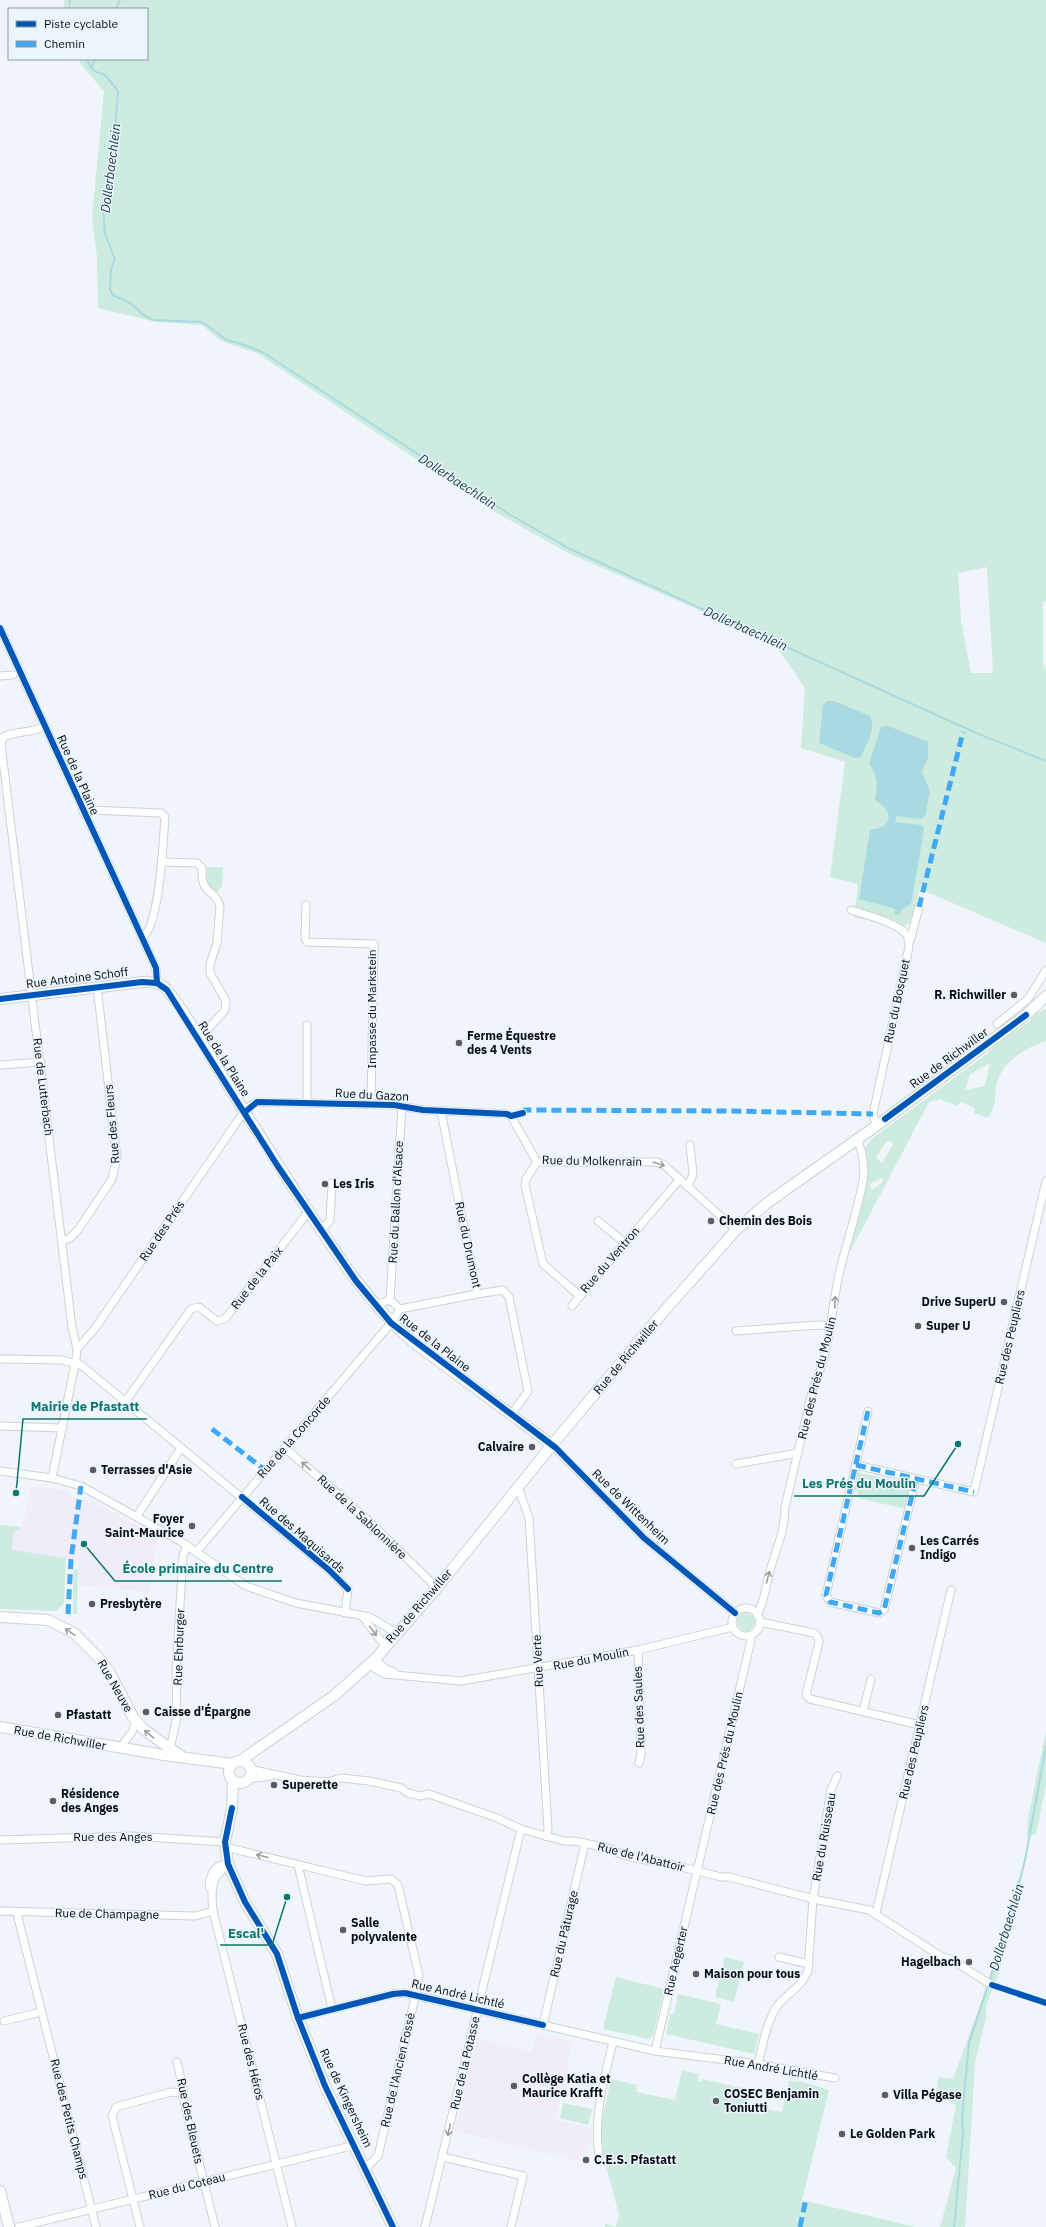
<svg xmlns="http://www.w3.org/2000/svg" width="1046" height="2227" viewBox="0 0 1046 2227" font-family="'IBM Plex Sans',sans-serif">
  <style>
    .education { fill: #f0ecf9 }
    .green { fill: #cdebdf; fill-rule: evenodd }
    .water { fill: #a9dae2 }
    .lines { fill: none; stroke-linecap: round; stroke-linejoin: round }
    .stream { stroke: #a9dae2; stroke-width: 2 }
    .street-casing { stroke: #cdd2d5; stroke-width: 9 }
    .secondary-casing { stroke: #cdd2d5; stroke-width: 12 }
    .street { stroke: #fdfefe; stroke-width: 7 }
    .secondary { stroke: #fdfefe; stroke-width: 10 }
    .quiet { stroke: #3fa9f5; stroke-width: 5; stroke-dasharray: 10 5; stroke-linecap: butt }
    .cycleway-casing { stroke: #ebf5fe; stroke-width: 8 }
    .cycleway { stroke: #0057b8; stroke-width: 6 }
    .oneway { stroke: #9c9e9e }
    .poi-dot { fill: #5a5e61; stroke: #ebf5fe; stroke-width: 1.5 }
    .labels { text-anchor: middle; stroke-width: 3; stroke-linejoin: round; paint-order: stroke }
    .street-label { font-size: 12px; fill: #0a0d0f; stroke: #ebf5fe }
    .poi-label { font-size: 12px; font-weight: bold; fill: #0a0d0f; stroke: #ebf5fe; text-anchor: start }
    .water-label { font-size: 13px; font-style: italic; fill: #18393e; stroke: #ebf5fe }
    .leader { fill: none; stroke: #0f766e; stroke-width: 1.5 }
    .callout-dot { fill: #0f766e; stroke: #ebf5fe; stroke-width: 1.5 }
    .callout-label { font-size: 13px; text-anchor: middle; font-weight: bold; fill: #0f766e; stroke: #ebf5fe; stroke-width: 3; stroke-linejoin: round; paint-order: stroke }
  </style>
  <rect width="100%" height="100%" fill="#eff5fa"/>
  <g class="education">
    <path d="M30 1486 67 1491 70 1493 69 1497 89 1501V1503L92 1501 150 1532V1536L157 1537 150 1592 78 1585 79 1560 11 1550 13 1533 21 1527 26 1514Z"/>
    <path d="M537 2033 573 2042 555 2120 591 2128 592 2141 589 2143 587 2154 581 2153 579 2161 455 2131 477 2038 532 2052Z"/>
  </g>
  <g class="green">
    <path d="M64 0H1046V601L1043 602V664L1046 669V943L920 889 910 923 903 927 854 917 858 884 830 877 845 762 801 748 805 688 776 646 690 606 568 553 497 513 257 353 221 341 202 325 156 322 98 308 97 257 92 218 104 91 81 65 79 59H147V9H64ZM987 567 993 673H971L961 620 958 573Z"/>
    <path d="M207 867H223L222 886 216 893 206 881Z"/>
    <path d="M1046 1008V1041C1024 1048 1000 1063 996 1087 994 1100 997 1108 987 1118L974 1113 975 1108 960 1102 957 1106 940 1099 929 1102 851 1250H849L865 1183 866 1147 870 1140 988 1053 994 1046 1030 1021 1034 1015ZM990 1063 985 1086 965 1090 970 1074ZM890 1141 893 1144 882 1163 876 1158 886 1142ZM883 1177 882 1183 872 1190 869 1184Z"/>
    <path d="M856 1472 911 1484 906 1509 857 1498 858 1492 852 1491Z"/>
    <path d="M0 1525 21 1527 13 1533 12 1550 66 1558 64 1603 56 1611 0 1609Z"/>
    <path d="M76 1569 78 1570 77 1614H73V1571Z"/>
    <circle cx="746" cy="1622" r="9"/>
    <path d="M1046 1730V1785L1036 1834 1027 1837 1028 1819Z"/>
    <path d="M1018 1879 1023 1887 997 1979 986 2004V2018L975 2063 965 2227H940L956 2168 946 2157 956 2105 937 2094 938 2077 953 2079 985 1992Z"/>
    <path d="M725 1957 744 1962 734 2002 715 1997Z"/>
    <path d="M616 1977 664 1989 653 2036 649 2039 603 2029Z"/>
    <path d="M678 1994 721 2004 716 2024 759 2034 754 2054 666 2034 670 2014H674Z"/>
    <path d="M682 2070 699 2074 698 2081 701 2082 702 2079 751 2090 746 2111 764 2115 765 2109 782 2112 789 2081 803 2082 829 2090 802 2200 915 2227H605V2224L616 2227 619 2215 600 2143 601 2124 611 2079 637 2085 636 2092 675 2100Z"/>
    <path d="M563 2103 592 2109 588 2125 560 2118Z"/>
  </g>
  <g class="water">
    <path d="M827 701H834L870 716C876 730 867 743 861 757L855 758 819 743 823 705Z"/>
    <path d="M888 726 928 742V758L922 771 930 792 925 816 920 819 897 816 895 822 922 825 924 830 911 904 902 909 899 915 894 914 896 909 859 899 870 830C894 828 894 811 875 800 878 785 878 776 869 764L881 727Z"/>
  </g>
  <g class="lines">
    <g class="stream">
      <path d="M69 9 70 0"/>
      <path d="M116 9 120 0"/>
      <path d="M87 59 91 68"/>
      <path d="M91 68 96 72 104 74 118 91 113 157 103 207 105 234 115 259 111 269 110 289 113 295 132 304 142 314 153 320 201 322 208 326 225 339 250 347 264 353 509 514 570 549 974 732 1046 761"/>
      <path d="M91 68 95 59"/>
      <path d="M954 2227 963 2134 962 2118 969 2043 1011 1915 1025 1860 1046 1746"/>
    </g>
    <g class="street-casing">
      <g id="street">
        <path d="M0 628 156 968 157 983"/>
        <path d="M0 676 13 675"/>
        <path d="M44 727C31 733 16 731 3 737L1 744 72 1327 77 1349 76 1359 52 1478"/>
        <path d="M83 812 89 810 161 813 165 817C163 840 160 929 141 939"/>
        <path d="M162 862 197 863 202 868C201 898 214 886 220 906L217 943 210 964V973L226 1001 225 1010 199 1039"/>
        <path d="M306 905 305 938 307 942 374 944 371 1104"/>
        <path d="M851 910C866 915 898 923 907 935 909 938 908 943 909 947L873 1114 876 1126"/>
        <path d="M910 941 919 907"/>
        <path d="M997 1024 1028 999 1046 970"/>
        <path d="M0 1065 41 1062"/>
        <path d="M307 1103V1025"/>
        <path d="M441 1111 477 1294 503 1290 509 1297 528 1391 511 1415"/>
        <path d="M511 1116 537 1162"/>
        <path d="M537 1162 526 1179 525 1185 543 1264 580 1296 680 1179"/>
        <path d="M537 1162H657L664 1165 736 1230"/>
        <path d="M688 1187 693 1174 690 1145"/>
        <path d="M598 1221 625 1243"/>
        <path d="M321 1231 330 1220 332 1183"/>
        <path d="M62 1241 70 1238 78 1230 112 1179 117 1158 97 987"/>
        <path d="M390 1300 402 1105"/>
        <path d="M572 1306 580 1296"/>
        <path d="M400 1309 477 1294"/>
        <path d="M736 1331 818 1325 830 1326"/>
        <path d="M77 1349 96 1327 239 1119 250 1106 257 1102 394 1105 423 1110 507 1114 511 1116 523 1113"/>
        <path d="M0 1359 62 1360 81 1365 329 1570 348 1589 345 1613"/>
        <path d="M125 1402 191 1309 199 1307 217 1321 225 1319 309 1211"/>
        <path d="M868 1411 826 1595 830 1602 879 1613 884 1610 916 1479"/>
        <path d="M0 1426 63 1428"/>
        <path d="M552 1445 644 1538 735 1613"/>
        <path d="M285 1448 371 1523 437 1588"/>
        <path d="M736 1464 798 1453"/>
        <path d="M856 1465 974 1492 1046 1181"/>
        <path d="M0 1471 52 1478 81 1486 180 1541 246 1586 296 1603 370 1617 396 1633"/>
        <path d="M518 1487 529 1518 548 1829 547 1837"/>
        <path d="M137 1516 181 1448"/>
        <path d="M197 1551 391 1323 400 1309 390 1300 376 1305"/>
        <circle cx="746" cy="1622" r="14"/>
        <path d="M757 1615C766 1600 766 1580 772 1564 778 1544 785 1529 785 1507L813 1388C829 1354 831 1315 838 1279 845 1246 857 1214 863 1181 865 1169 863 1151 857 1140"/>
        <path d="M362 1616 385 1646"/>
        <path d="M760 1622 814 1633 818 1637 819 1642 806 1695 810 1699 920 1725"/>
        <path d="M638 1650 641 1754 639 1763"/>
        <path d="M375 1659 386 1669 394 1672"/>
        <path d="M369 1665 384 1674 461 1681 638 1650 733 1627"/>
        <path d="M863 1711 871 1679"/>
        <path d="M120 1748 132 1732 136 1721"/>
        <path d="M170 1749 177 1717 176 1672 183 1556 187 1545"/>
        <path d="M250 1769 300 1780 328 1782 341 1778 369 1781 401 1788 408 1793 420 1796 429 1794 497 1818 521 1829 564 1841H574L608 1848C622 1856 643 1861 658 1861L721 1877H729L818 1900 869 1910 942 1957 950 1959 992 1985"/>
        <path d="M248 1779 271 1776"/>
        <path d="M0 1840 131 1836 225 1842"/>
        <path d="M225 1847 366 1881 391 1879 398 1885 419 1976 417 1989 378 2156 366 2168"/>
        <path d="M228 1864C225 1869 220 1871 217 1876 210 1884 212 1901 213 1911L292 2227"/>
        <path d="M298 1865 332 2009"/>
        <path d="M209 1887C210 1875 214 1864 228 1864"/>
        <path d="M0 1911 195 1916 213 1911"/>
        <path d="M18 1912V1918L96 2227"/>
        <path d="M876 1913 951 1590"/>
        <path d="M779 1957 809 1964"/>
        <path d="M298 2018 393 1994 405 1993 655 2051 758 2064 835 2078"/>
        <path d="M4 2021 41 2012"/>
        <path d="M543 2025 585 1843"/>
        <path d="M655 2051 751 1640V1635"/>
        <path d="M177 2062 183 2088 182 2093 215 2227"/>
        <path d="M758 2064C763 2045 766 2022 778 2005 788 1993 802 1986 808 1971L813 1899 831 1790 837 1776"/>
        <path d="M599 2156C593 2116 604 2080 613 2042"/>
        <path d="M443 2157 523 2176 511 2227"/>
        <path d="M19 2227 355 2145"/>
        <path d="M140 2227 112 2116 116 2107 171 2092 182 2093"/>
        <path d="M425 2227 521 1829"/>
      </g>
    </g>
    <g class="secondary-casing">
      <g id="secondary">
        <path d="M0 999 142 982C151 981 161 982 167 990 186 1013 202 1043 218 1069 248 1117 278 1165 309 1212 340 1259 370 1305 413 1342L552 1445"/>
        <path d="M0 1617 48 1620 74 1633 99 1658 110 1673 133 1717 143 1729 181 1756"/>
        <path d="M0 1727 164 1755 233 1764"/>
        <path d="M240 1761 335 1695 375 1659 437 1588 552 1445 659 1317 736 1230 767 1203 876 1126 1026 1015 1046 996"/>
        <circle cx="240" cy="1772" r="11"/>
        <path d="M233 1781 232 1808 225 1842 228 1864 245 1902 277 1954 298 2018 325 2086 393 2227"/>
        <path d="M0 2191 9 2227"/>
      </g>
    </g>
    <use href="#street" class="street"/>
    <use href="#secondary" class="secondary"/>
    <g class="quiet">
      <path d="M919 907 963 732"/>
      <path d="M523 1113 525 1110 732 1111 873 1114"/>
      <path d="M868 1411 826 1595 830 1602 879 1613 884 1610 916 1479"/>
      <path d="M212 1429 265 1470"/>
      <path d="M856 1465 974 1492"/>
      <path d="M68 1614 71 1559 81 1486"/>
      <path d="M800 2227 806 2199"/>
    </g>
    <g class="cycleway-casing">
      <g id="cycleway">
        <path d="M0 628 156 968 157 983"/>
        <path d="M0 999 142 982 157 983 167 990 277 1165 356 1281 391 1323 556 1448 644 1538 735 1613"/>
        <path d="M245 1112 257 1102 394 1105 423 1110 507 1114 511 1116 523 1113"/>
        <path d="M885 1119 1026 1015"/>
        <path d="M242 1497 329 1570 348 1589"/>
        <path d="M232 1808 225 1842 228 1864 245 1902 277 1954 298 2018 325 2086 393 2227"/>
        <path d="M992 1985 1046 2003"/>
        <path d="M298 2018 393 1994 405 1993 543 2025"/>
      </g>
    </g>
    <use href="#cycleway" class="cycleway"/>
  </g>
  <defs><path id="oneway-shaft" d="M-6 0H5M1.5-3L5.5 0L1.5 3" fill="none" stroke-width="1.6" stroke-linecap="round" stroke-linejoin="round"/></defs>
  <g class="oneway">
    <use href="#oneway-shaft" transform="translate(659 1164) rotate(18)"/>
    <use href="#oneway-shaft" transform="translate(835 1302) rotate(-88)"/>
    <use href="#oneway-shaft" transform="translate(306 1466) rotate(-139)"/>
    <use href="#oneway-shaft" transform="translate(768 1577) rotate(-76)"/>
    <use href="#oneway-shaft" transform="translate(373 1631) rotate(54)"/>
    <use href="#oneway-shaft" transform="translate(70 1632) rotate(-146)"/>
    <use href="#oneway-shaft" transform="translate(149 1734) rotate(-140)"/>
    <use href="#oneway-shaft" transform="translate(262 1856) rotate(-166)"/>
    <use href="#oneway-shaft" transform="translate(449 2130) rotate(103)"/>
  </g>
  <g class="poi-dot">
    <circle cx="1014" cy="995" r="4"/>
    <circle cx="459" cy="1043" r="4"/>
    <circle cx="325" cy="1184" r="4"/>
    <circle cx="711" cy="1221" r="4"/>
    <circle cx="1004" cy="1302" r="4"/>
    <circle cx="918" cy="1326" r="4"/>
    <circle cx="532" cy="1447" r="4"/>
    <circle cx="93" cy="1470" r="4"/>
    <circle cx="192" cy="1526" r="4"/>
    <circle cx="912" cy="1548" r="4"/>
    <circle cx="92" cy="1604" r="4"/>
    <circle cx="146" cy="1712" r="4"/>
    <circle cx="58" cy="1715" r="4"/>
    <circle cx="274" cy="1785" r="4"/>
    <circle cx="53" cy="1801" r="4"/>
    <circle cx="343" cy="1930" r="4"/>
    <circle cx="969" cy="1962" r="4"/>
    <circle cx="696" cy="1974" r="4"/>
    <circle cx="514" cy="2086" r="4"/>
    <circle cx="885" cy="2095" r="4"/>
    <circle cx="716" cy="2101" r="4"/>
    <circle cx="842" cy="2134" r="4"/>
    <circle cx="586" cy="2160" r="4"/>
  </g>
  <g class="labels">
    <g class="street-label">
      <text transform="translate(78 775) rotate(66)" y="4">Rue de la Plaine</text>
      <text transform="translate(77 978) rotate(-7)" y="4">Rue Antoine Schoff</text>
      <text transform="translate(897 1001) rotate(-78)" y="4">Rue du Bosquet</text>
      <text transform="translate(372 1009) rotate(-90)" y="4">Impasse du Markstein</text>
      <text transform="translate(949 1058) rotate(-36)" y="4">Rue de Richwiller</text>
      <text transform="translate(224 1059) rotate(58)" y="4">Rue de la Plaine</text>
      <text transform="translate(43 1087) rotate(83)" y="4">Rue de Lutterbach</text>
      <text transform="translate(372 1095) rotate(3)" y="4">Rue du Gazon</text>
      <text transform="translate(112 1124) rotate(-95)" y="4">Rue des Fleurs</text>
      <text transform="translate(592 1161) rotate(1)" y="4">Rue du Molkenrain</text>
      <text transform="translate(396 1202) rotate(-87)" y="4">Rue du Ballon d'Alsace</text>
      <text transform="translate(162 1231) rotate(-56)" y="4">Rue des Prés</text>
      <text transform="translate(468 1245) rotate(78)" y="4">Rue du Drumont</text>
      <text transform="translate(610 1260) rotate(-49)" y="4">Rue du Ventron</text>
      <text transform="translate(257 1278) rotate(-52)" y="4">Rue de la Paix</text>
      <text transform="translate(1010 1337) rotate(-77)" y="4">Rue des Peupliers</text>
      <text transform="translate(435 1343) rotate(38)" y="4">Rue de la Plaine</text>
      <text transform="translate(626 1357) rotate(-50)" y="4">Rue de Richwiller</text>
      <text transform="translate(817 1378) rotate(-76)" y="4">Rue des Prés du Moulin</text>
      <text transform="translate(294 1437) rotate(-49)" y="4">Rue de la Concorde</text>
      <text transform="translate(631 1507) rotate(44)" y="4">Rue de Wittenheim</text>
      <text transform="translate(362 1517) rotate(43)" y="4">Rue de la Sablonnière</text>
      <text transform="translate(302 1535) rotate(41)" y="4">Rue des Maquisards</text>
      <text transform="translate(419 1606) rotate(-49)" y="4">Rue de Richwiller</text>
      <text transform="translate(179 1647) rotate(-88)" y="4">Rue Ehrburger</text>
      <text transform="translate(591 1659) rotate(-11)" y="4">Rue du Moulin</text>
      <text transform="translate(538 1661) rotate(-93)" y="4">Rue Verte</text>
      <text transform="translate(115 1686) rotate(60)" y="4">Rue Neuve</text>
      <text transform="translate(639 1707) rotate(-92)" y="4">Rue des Saules</text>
      <text transform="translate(60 1738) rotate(10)" y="4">Rue de Richwiller</text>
      <text transform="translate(914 1752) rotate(-77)" y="4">Rue des Peupliers</text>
      <text transform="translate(725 1753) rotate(-77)" y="4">Rue des Prés du Moulin</text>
      <text x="113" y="1841">Rue des Anges</text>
      <text transform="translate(824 1837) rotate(-80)" y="4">Rue du Ruisseau</text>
      <text transform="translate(641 1857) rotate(14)" y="4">Rue de l'Abattoir</text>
      <text transform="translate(107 1914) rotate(1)" y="4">Rue de Champagne</text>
      <text transform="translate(564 1934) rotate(-77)" y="4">Rue du Pâturage</text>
      <text transform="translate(676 1961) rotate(-77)" y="4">Rue Aegerter</text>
      <text transform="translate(458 1994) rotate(13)" y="4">Rue André Lichtlé</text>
      <text transform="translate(251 2062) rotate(76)" y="4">Rue des Héros</text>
      <text transform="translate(465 2063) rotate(-77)" y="4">Rue de la Potasse</text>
      <text transform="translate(771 2068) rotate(10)" y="4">Rue André Lichtlé</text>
      <text transform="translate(398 2070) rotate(-77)" y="4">Rue de l'Ancien Fossé</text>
      <text transform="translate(346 2098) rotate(65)" y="4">Rue de Kingersheim</text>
      <text transform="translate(69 2119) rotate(76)" y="4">Rue des Petits Champs</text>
      <text transform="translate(190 2121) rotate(78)" y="4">Rue des Bleuets</text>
      <text transform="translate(187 2186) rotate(-14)" y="4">Rue du Coteau</text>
    </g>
    <g class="poi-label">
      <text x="1006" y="999" text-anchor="end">R. Richwiller</text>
      <text x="467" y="1040">Ferme Équestre<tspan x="467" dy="14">des 4 Vents</tspan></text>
      <text x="333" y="1188">Les Iris</text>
      <text x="719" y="1225">Chemin des Bois</text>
      <text x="996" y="1306" text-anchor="end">Drive SuperU</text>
      <text x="926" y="1330">Super U</text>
      <text x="524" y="1451" text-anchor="end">Calvaire</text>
      <text x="101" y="1474">Terrasses d'Asie</text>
      <text x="184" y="1523" text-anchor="end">Foyer<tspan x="184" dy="14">Saint-Maurice</tspan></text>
      <text x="920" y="1545">Les Carrés<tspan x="920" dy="14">Indigo</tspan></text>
      <text x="100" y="1608">Presbytère</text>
      <text x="154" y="1716">Caisse d'Épargne</text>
      <text x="66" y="1719">Pfastatt</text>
      <text x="282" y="1789">Superette</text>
      <text x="61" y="1798">Résidence<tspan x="61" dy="14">des Anges</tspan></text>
      <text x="351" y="1927">Salle<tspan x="351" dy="14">polyvalente</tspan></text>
      <text x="961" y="1966" text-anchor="end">Hagelbach</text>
      <text x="704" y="1978">Maison pour tous</text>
      <text x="522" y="2083">Collège Katia et<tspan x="522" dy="14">Maurice Krafft</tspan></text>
      <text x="724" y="2098">COSEC Benjamin<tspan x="724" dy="14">Toniutti</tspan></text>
      <text x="893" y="2099">Villa Pégase</text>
      <text x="850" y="2138">Le Golden Park</text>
      <text x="594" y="2164">C.E.S. Pfastatt</text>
    </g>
    <g class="water-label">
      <text transform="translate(110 168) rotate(-83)" y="5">Dollerbaechlein</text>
      <text transform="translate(458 481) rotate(33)" y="5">Dollerbaechlein</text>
      <text transform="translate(746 628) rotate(24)" y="5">Dollerbaechlein</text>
      <text transform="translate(1006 1927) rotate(-73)" y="5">Dollerbaechlein</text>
    </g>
  </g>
  <path class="leader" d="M16 1493L23 1419H147M958 1444L924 1496H794M84 1544L115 1581H282M287 1897L272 1945H220"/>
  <g class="callout-dot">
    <circle cx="16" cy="1493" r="4"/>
    <circle cx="958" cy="1444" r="4"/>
    <circle cx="84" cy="1544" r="4"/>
    <circle cx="287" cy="1897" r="4"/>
  </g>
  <g class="callout-label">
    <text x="85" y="1411">Mairie de Pfastatt</text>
    <text x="859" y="1488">Les Prés du Moulin</text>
    <text x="198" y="1573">École primaire du Centre</text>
    <text x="246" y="1938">Escal'</text>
  </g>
  <rect x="8" y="8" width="140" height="52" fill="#ebf5fe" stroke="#91989e"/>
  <rect x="16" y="21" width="20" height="6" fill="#0057b8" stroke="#91989e"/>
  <text x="44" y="28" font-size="12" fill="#0a0d0f">Piste cyclable</text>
  <rect x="16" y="41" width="20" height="6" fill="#3fa9f5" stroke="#91989e"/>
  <text x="44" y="48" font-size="12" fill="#0a0d0f">Chemin</text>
</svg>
